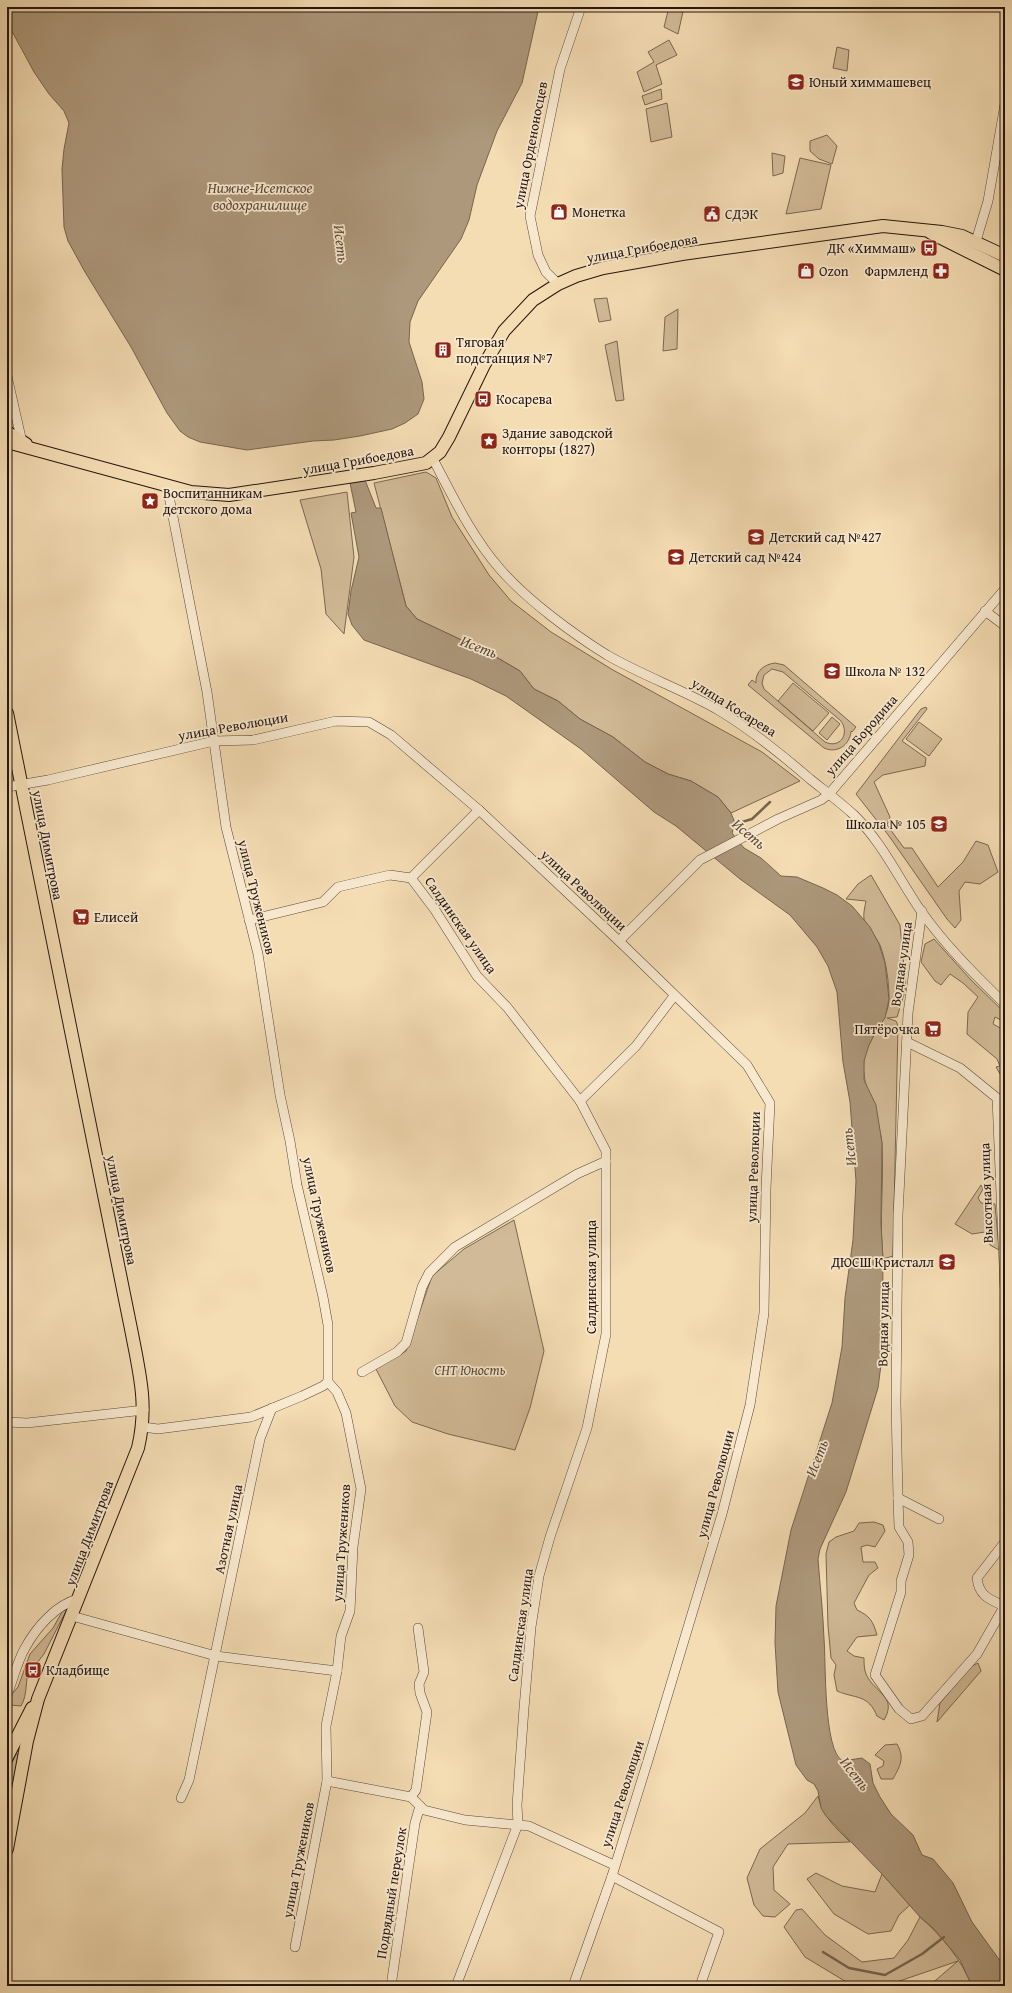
<svg xmlns="http://www.w3.org/2000/svg" width="1012" height="1993" viewBox="0 0 1012 1993" font-family="'Gentium Book Plus',serif">
  <style>
    .green { fill: #d1ba97; stroke: #7a6852; fill-rule: evenodd }
    .water { fill: #ad987b; stroke: #76644f }
    .lines { fill: none; stroke-linecap: round; stroke-linejoin: round }
    .stream { stroke: #76644f; stroke-width: 2.5 }
    .minor-casing { stroke: #584737; stroke-width: 10 }
    .major-casing { stroke: #24150e; stroke-width: 14 }
    .minor { stroke: #f8e8ce; stroke-width: 9 }
    .major { stroke: #f4dcb3; stroke-width: 12 }
    .labels { text-anchor: middle; stroke-width: 3.5; stroke-linejoin: round; paint-order: stroke }
    .poi-label { font-size: 14px; fill: #24150e; stroke: #f8e8ce; text-anchor: start }
    .street-label { font-size: 14px; fill: #24150e; stroke: #f8e8ce }
    .park-label { font-size: 14px; font-style: italic; fill: #584737; stroke: #f8e8ce }
    .water-label { font-size: 15px; font-style: italic; fill: #5b493a; stroke: #f8e8ce }
  </style>
  <rect width="100%" height="100%" fill="#f4dcb3"/>
  <filter id="stains"><feTurbulence type="fractalNoise" baseFrequency=".005" numOctaves="4"/><feColorMatrix values="0 0 0 0 .2 0 0 0 0 .09 0 0 0 0 .02 0 0 0 .5 -.17"/></filter>
  <radialGradient id="worn" r=".72"><stop offset=".6" stop-color="#630" stop-opacity="0"/><stop offset="1" stop-color="#630" stop-opacity=".3"/></radialGradient>
  <g class="green">
    <path d="M669 7H684L678 34 664 27Z"/>
    <path d="M669 40 677 55 656 65 662 84 644 92 637 72 654 62 648 52Z"/>
    <path d="M837 47 849 50 847 71 833 68Z"/>
    <path d="M661 89 662 99 645 105 642 96Z"/>
    <path d="M667 103 672 137 651 142 646 109Z"/>
    <path d="M827 135 837 146 832 164 819 159 810 151V141Z"/>
    <path d="M772 153 785 156 783 173 773 176Z"/>
    <path d="M800 158 831 165 821 209 786 214Z"/>
    <path d="M607 298 611 320 599 322 594 299Z"/>
    <path d="M678 309 677 349 663 351 665 317Z"/>
    <path d="M617 341 624 400 616 401 605 345Z"/>
    <path d="M426 472 436 478 452 517 489 575 511 601 551 632 613 670 762 752 800 781 731 813 718 797 691 781 668 774 645 762 613 737 580 719 558 701 534 689 520 671 491 654 417 619 406 606 374 483Z"/>
    <path d="M347 492 354 557 344 634 326 614 321 569 300 500Z"/>
    <path d="M775 663 784 665 856 727 852 732 851 731C850 745 837 754 824 748L748 685 752 680 756 683C755 671 765 664 775 663ZM772 669 783 672 841 721C850 734 840 749 825 742L764 689 762 683 764 675Z"/>
    <path d="M793 683 829 713 813 731 778 701Z"/>
    <path d="M926 707 927 709 902 741 926 758 925 766 883 775 874 782 890 817 887 825 904 848H912L938 887 963 862 976 841 988 845 998 872 980 884 965 882 959 891 961 920 955 928 947 919 889 836 856 794 921 709Z"/>
    <path d="M832 717 840 724 827 740 819 733Z"/>
    <path d="M919 722 942 739 929 756 906 739Z"/>
    <path d="M871 875 900 925 906 988 897 1017 887 1018 896 1021 898 1026 893 1256 883 1259C879 1220 884 1182 882 1144 880 1118 861 1086 864 1062 866 1038 889 1022 889 998 889 981 886 961 880 945 876 937 866 925 864 919 863 914 865 906 866 901L846 899 858 884Z"/>
    <path d="M934 939 971 980 1005 1013V1022L995 1017 993 1024 1002 1029 1000 1035 1005 1040 1003 1050 1005 1055V1074H1000L996 1067 1000 1066 997 1059 967 1034 968 1012 978 997 963 983 950 974 941 985 935 981 921 962 925 944Z"/>
    <path d="M981 1185 983 1189 978 1198 981 1203 995 1204 999 1250 990 1245 985 1232 972 1234 955 1224Z"/>
    <path d="M514 1220 544 1351 530 1408 515 1450 448 1434 412 1422 395 1406 376 1369 406 1351 432 1276 464 1249Z"/>
    <path d="M874 1522 883 1525 885 1531 875 1547 867 1545 861 1547 863 1562H875L878 1568 869 1575 854 1603 857 1610C870 1616 873 1621 877 1635L857 1637 847 1651 854 1656 864 1658C864 1663 864 1669 866 1674 874 1693 898 1696 884 1720L877 1716C868 1694 856 1699 837 1691L834 1675 836 1665 831 1658 828 1626 826 1554 829 1542 836 1537 854 1531 859 1523Z"/>
    <path d="M67 1609 44 1654 33 1668H29C25 1681 28 1694 21 1706L10 1705 7 1700 18 1687 30 1654 53 1628 62 1612Z"/>
    <path d="M978 1663 981 1671 937 1722 940 1703 970 1667Z"/>
    <path d="M897 1744C905 1758 900 1766 893 1779H881L877 1769 883 1766 884 1761 875 1755 885 1745Z"/>
    <path d="M16 1754 20 1755 7 1832V1774Z"/>
    <path d="M818 1796C822 1816 836 1828 850 1842L788 1844 773 1867 774 1890 790 1904 775 1917 763 1916 754 1905 747 1878 760 1849 805 1813Z"/>
    <path d="M816 1873 842 1886 875 1892 882 1874 910 1905 899 1915 891 1931 868 1934 834 1914 807 1879Z"/>
    <path d="M802 1909 825 1935 862 1962 894 1958 908 1940 920 1917C942 1936 961 1959 972 1986H929L958 1961 885 1986 848 1983 805 1957 784 1927 796 1910Z"/>
  </g>
  <g class="water">
    <path d="M7 7H539L522 83 497 131 477 185 469 220 461 239 418 301 410 322 409 342 422 382 424 399 418 414 405 423 392 429 360 436 334 440 313 441 247 450 200 442 188 437 180 431 167 413 131 347 85 272 68 241 64 227 62 169 64 149 69 123 64 111 49 94 34 72 8 24Z"/>
    <path d="M365 480 376 508H381L406 606 417 619 491 654 520 671 534 689 558 701 580 719 613 737 645 762 668 774 691 781 718 797 731 813 735 823 732 833 744 848 761 858 781 876 797 877 823 888 837 895 852 906 870 927 879 944 885 963 889 999 885 1018 877 1029 869 1045 864 1061V1080L876 1105 882 1143 881 1224 883 1259 882 1357 878 1388 846 1492 820 1549 818 1559C820 1586 823 1612 824 1639 826 1660 823 1752 843 1761L862 1758 870 1764 873 1783 880 1797 891 1814 913 1835 922 1855 933 1859 953 1883 972 1922 1001 1962 1005 1971V1986H972L960 1960 933 1928 920 1917 882 1874 826 1816 821 1808 818 1791 814 1784 807 1780 796 1765 778 1692 775 1643 776 1606 791 1530 832 1403 842 1347 845 1298 853 1240 856 1181 850 1102 843 1062 837 992 828 966 817 947 790 915 740 879 676 826 654 812 581 749 506 696 471 679 364 640 352 625 348 614 351 591 359 557 351 513 356 512 350 483Z"/>
  </g>
  <g class="lines">
    <g class="stream">
      <path d="M732 825 752 819 770 802"/>
      <path d="M823 1952 849 1968 885 1975 922 1954 944 1937"/>
    </g>
    <g class="minor-casing">
      <g id="minor">
        <path d="M976 241 988 201 1005 104"/>
        <path d="M558 284 546 272 538 255 530 216 560 69 581 7"/>
        <path d="M7 376 22 442"/>
        <path d="M433 459C453 497 472 537 500 569 527 600 573 634 607 655 643 676 684 690 720 711 753 731 781 754 810 779 825 791 840 802 854 815 882 842 899 879 921 911 945 945 975 975 1005 1004"/>
        <path d="M167 486 207 692 226 827 258 954 280 1095 290 1141 297 1185 323 1297 328 1325V1382L337 1392 346 1413 361 1489 353 1547 350 1611 341 1636 337 1671 326 1726 327 1781 295 1947"/>
        <path d="M985 611 1005 626"/>
        <path d="M7 787 48 780 214 741 253 740 336 721 369 722 391 735 479 810 619 941 747 1065 770 1103 766 1188 764 1313 750 1405 722 1514 649 1757 612 1876 573 1986"/>
        <path d="M411 878 479 810"/>
        <path d="M922 911 908 1013 898 1215 896 1403 898 1498 899 1527 908 1542 909 1555 901 1581V1592L875 1675 899 1709 911 1719 922 1716 977 1654 1005 1605"/>
        <path d="M249 920 323 902 338 887 390 875 411 878 435 910 477 976 507 1007 580 1101 606 1151V1334L587 1428 550 1537 539 1576 531 1627 524 1708 517 1805 518 1824 456 1986"/>
        <path d="M619 941 700 860 778 819 821 800 829 794 1005 589"/>
        <path d="M907 1042 960 1068 997 1098 1005 1290"/>
        <path d="M580 1101 636 1046 674 996"/>
        <path d="M362 1372 397 1352 406 1343 422 1287 429 1273 455 1247 577 1174 606 1161"/>
        <path d="M7 1422 27 1423 144 1410"/>
        <path d="M143 1427 158 1429 251 1417 302 1396 323 1386 328 1382"/>
        <path d="M898 1498 939 1519"/>
        <path d="M1004 1606C989 1599 979 1596 977 1578L1005 1542"/>
        <path d="M72 1616 216 1656 337 1671"/>
        <path d="M7 1695C13 1680 17 1662 25 1648 36 1628 56 1604 79 1599"/>
        <path d="M327 1781 411 1797 424 1810 465 1820 529 1826 614 1865"/>
        <path d="M411 1797 416 1790 427 1712 420 1693 419 1684 424 1672 418 1628"/>
        <path d="M181 1798 189 1780 260 1439 272 1408"/>
        <path d="M612 1876 719 1932 700 1986"/>
        <path d="M391 1986 415 1823 420 1806"/>
      </g>
    </g>
    <g class="major-casing">
      <g id="major">
        <path d="M931 233 1005 270"/>
        <path d="M7 432 26 444"/>
        <path d="M7 442 191 492 229 495 374 473 426 463 440 452 449 437 484 365 504 331 533 300 558 284 576 276 603 268 682 254 883 226 942 232 962 236 1005 256"/>
        <path d="M7 713 132 1334C140 1376 148 1406 138 1448L38 1699 27 1741 7 1849"/>
        <path d="M7 1757 32 1708"/>
      </g>
    </g>
    <use href="#minor" class="minor"/>
    <use href="#major" class="major"/>
  </g>
  <defs>
    <g id="school-square" transform="scale(0.9)"><rect x="-9" y="-9" width="18" height="18" rx="4" fill="#8f2418" stroke="#f8e8ce"/><path d="M0-5L7-2L0 1L-7-2ZM-4 1L0 2.5L4 1V4Q0 6-4 4Z" fill="#fff"/></g>
    <g id="shop-square" transform="scale(0.9)"><rect x="-9" y="-9" width="18" height="18" rx="4" fill="#8f2418" stroke="#f8e8ce"/><path d="M-5-2.5h2.3a2.7 3.5 0 0 1 5.4 0H5L5.5 6h-11ZM-1.5-2.5h3a1.5 2.3 0 0 0-3 0Z" fill="#fff"/></g>
    <g id="civic-square" transform="scale(0.9)"><rect x="-9" y="-9" width="18" height="18" rx="4" fill="#8f2418" stroke="#f8e8ce"/><path d="M-.6-6.5H3V-4.5H.6V-3L4-1V1h2V6H-6V1h2V-1L-.6-3ZM-1.2 2.5V6h2.4V2.5Z" fill="#fff"/></g>
    <g id="bus-square" transform="scale(0.9)"><rect x="-9" y="-9" width="18" height="18" rx="4" fill="#8f2418" stroke="#f8e8ce"/><path d="M-5-6H5V4H4V6H2V4H-2V6H-4V4H-5ZM-3.5-4V0h7V-4ZM-3.5 1.2v1.5H-2V1.2ZM2 1.2v1.5H3.5V1.2Z" fill="#fff"/></g>
    <g id="pharmacy-square" transform="scale(0.9)"><rect x="-9" y="-9" width="18" height="18" rx="4" fill="#8f2418" stroke="#f8e8ce"/><path d="M-2-6h4v4h4v4h-4v4h-4v-4h-4v-4h4Z" fill="#fff"/></g>
    <g id="building-square" transform="scale(0.9)"><rect x="-9" y="-9" width="18" height="18" rx="4" fill="#8f2418" stroke="#f8e8ce"/><path d="M-4-6H4V6H1V3H-1V6H-4ZM-2.5-4.3h1.7v1.8h-1.7ZM.8-4.3h1.7v1.8H.8ZM-2.5-1h1.7V.8h-1.7ZM.8-1h1.7V.8H.8Z" fill="#fff"/></g>
    <g id="sight-square" transform="scale(0.9)"><rect x="-9" y="-9" width="18" height="18" rx="4" fill="#8f2418" stroke="#f8e8ce"/><path d="M0-6L1.8-2.2L6-1.7L2.9 1.2L3.7 5.4L0 3.3L-3.7 5.4L-2.9 1.2L-6-1.7L-1.8-2.2Z" fill="#fff"/></g>
    <g id="supermarket-square" transform="scale(0.9)"><rect x="-9" y="-9" width="18" height="18" rx="4" fill="#8f2418" stroke="#f8e8ce"/><path d="M-6-5.5h2.5l.6 2H6L4.5 2H-2.5L-4.4-4H-6ZM-1.5 3.2a1.3 1.3 0 1 0 .1 0ZM3 3.2a1.3 1.3 0 1 0 .1 0Z" fill="#fff"/></g>
  </defs>
  <g fill-rule="evenodd">
    <use href="#school-square" x="796" y="82"/>
    <use href="#shop-square" x="559" y="212"/>
    <use href="#civic-square" x="712" y="214"/>
    <use href="#bus-square" x="929" y="248"/>
    <use href="#shop-square" x="806" y="271"/>
    <use href="#pharmacy-square" x="941" y="271"/>
    <use href="#building-square" x="443" y="350"/>
    <use href="#bus-square" x="483" y="399"/>
    <use href="#sight-square" x="489" y="441"/>
    <use href="#sight-square" x="150" y="501"/>
    <use href="#school-square" x="756" y="537"/>
    <use href="#school-square" x="676" y="557"/>
    <use href="#school-square" x="832" y="671"/>
    <use href="#school-square" x="939" y="824"/>
    <use href="#supermarket-square" x="81" y="917"/>
    <use href="#supermarket-square" x="933" y="1029"/>
    <use href="#school-square" x="947" y="1262"/>
    <use href="#bus-square" x="33" y="1670"/>
  </g>
  <g class="labels">
    <g class="poi-label">
      <text x="809" y="87">Юный химмашевец</text>
      <text x="572" y="217">Монетка</text>
      <text x="725" y="219">СДЭК</text>
      <text x="916" y="253" text-anchor="end">ДК «Химмаш»</text>
      <text x="819" y="276">Ozon</text>
      <text x="928" y="276" text-anchor="end">Фармленд</text>
      <text x="456" y="347">Тяговая<tspan x="456" dy="16">подстанция №7</tspan></text>
      <text x="496" y="404">Косарева</text>
      <text x="502" y="438">Здание заводской<tspan x="502" dy="16">конторы (1827)</tspan></text>
      <text x="163" y="498">Воспитанникам<tspan x="163" dy="16">детского дома</tspan></text>
      <text x="769" y="542">Детский сад №427</text>
      <text x="689" y="562">Детский сад №424</text>
      <text x="845" y="676">Школа № 132</text>
      <text x="926" y="829" text-anchor="end">Школа № 105</text>
      <text x="94" y="922">Елисей</text>
      <text x="920" y="1034" text-anchor="end">Пятёрочка</text>
      <text x="934" y="1267" text-anchor="end">ДЮСШ Кристалл</text>
      <text x="46" y="1675">Кладбище</text>
    </g>
    <g class="street-label">
      <text transform="translate(530 145) rotate(-79)" y="5">улица Орденоносцев</text>
      <text transform="translate(642 248) rotate(-10)" y="5">улица Грибоедова</text>
      <text transform="translate(358 460) rotate(-10)" y="5">улица Грибоедова</text>
      <text transform="translate(734 707) rotate(32)" y="5">улица Косарева</text>
      <text transform="translate(233 726) rotate(-10)" y="5">улица Революции</text>
      <text transform="translate(861 735) rotate(-49)" y="5">улица Бородина</text>
      <text transform="translate(48 845) rotate(79)" y="5">улица Димитрова</text>
      <text transform="translate(584 890) rotate(43)" y="5">улица Революции</text>
      <text transform="translate(257 897) rotate(76)" y="5">улица Тружеников</text>
      <text transform="translate(461 925) rotate(55)" y="5">Салдинская улица</text>
      <text transform="translate(901 964) rotate(-82)" y="5">Водная улица</text>
      <text transform="translate(753 1167) rotate(-88)" y="5">улица Революции</text>
      <text transform="translate(986 1193) rotate(-92)" y="5">Высотная улица</text>
      <text transform="translate(122 1210) rotate(79)" y="5">улица Димитрова</text>
      <text transform="translate(320 1215) rotate(78)" y="5">улица Тружеников</text>
      <text transform="translate(591 1277) rotate(-90)" y="5">Салдинская улица</text>
      <text transform="translate(883 1324) rotate(-89)" y="5">Водная улица</text>
      <text transform="translate(715 1484) rotate(-75)" y="5">улица Революции</text>
      <text transform="translate(228 1529) rotate(-78)" y="5">Азотная улица</text>
      <text transform="translate(89 1533) rotate(-69)" y="5">улица Димитрова</text>
      <text transform="translate(341 1543) rotate(-86)" y="5">улица Тружеников</text>
      <text transform="translate(520 1625) rotate(-82)" y="5">Салдинская улица</text>
      <text transform="translate(622 1794) rotate(-72)" y="5">улица Революции</text>
      <text transform="translate(298 1860) rotate(-79)" y="5">улица Тружеников</text>
      <text transform="translate(391 1893) rotate(-81)" y="5">Подрядный переулок</text>
    </g>
    <g class="park-label">
      <text x="470" y="1375">СНТ Юность</text>
    </g>
    <g class="water-label">
      <text x="260" y="193">Нижне-Исетское<tspan x="260" dy="17">водохранилище</tspan></text>
      <text transform="translate(341 244) rotate(83)" y="5">Исеть</text>
      <text transform="translate(479 647) rotate(21)" y="5">Исеть</text>
      <text transform="translate(749 834) rotate(40)" y="5">Исеть</text>
      <text transform="translate(849 1147) rotate(-97)" y="5">Исеть</text>
      <text transform="translate(817 1458) rotate(-69)" y="5">Исеть</text>
      <text transform="translate(855 1774) rotate(52)" y="5">Исеть</text>
    </g>
  </g>
  <rect width="1012" height="1993" fill="none" stroke="#f4dcb3" stroke-width="24"/>
  <rect x="8" y="8" width="996" height="1977" fill="none" stroke="#24150e" stroke-width="2"/>
  <rect x="12" y="12" width="988" height="1969" fill="none" stroke="#24150e"/>
  <rect width="100%" height="100%" filter="url(#stains)"/>
  <rect width="100%" height="100%" fill="url(#worn)"/>
</svg>
